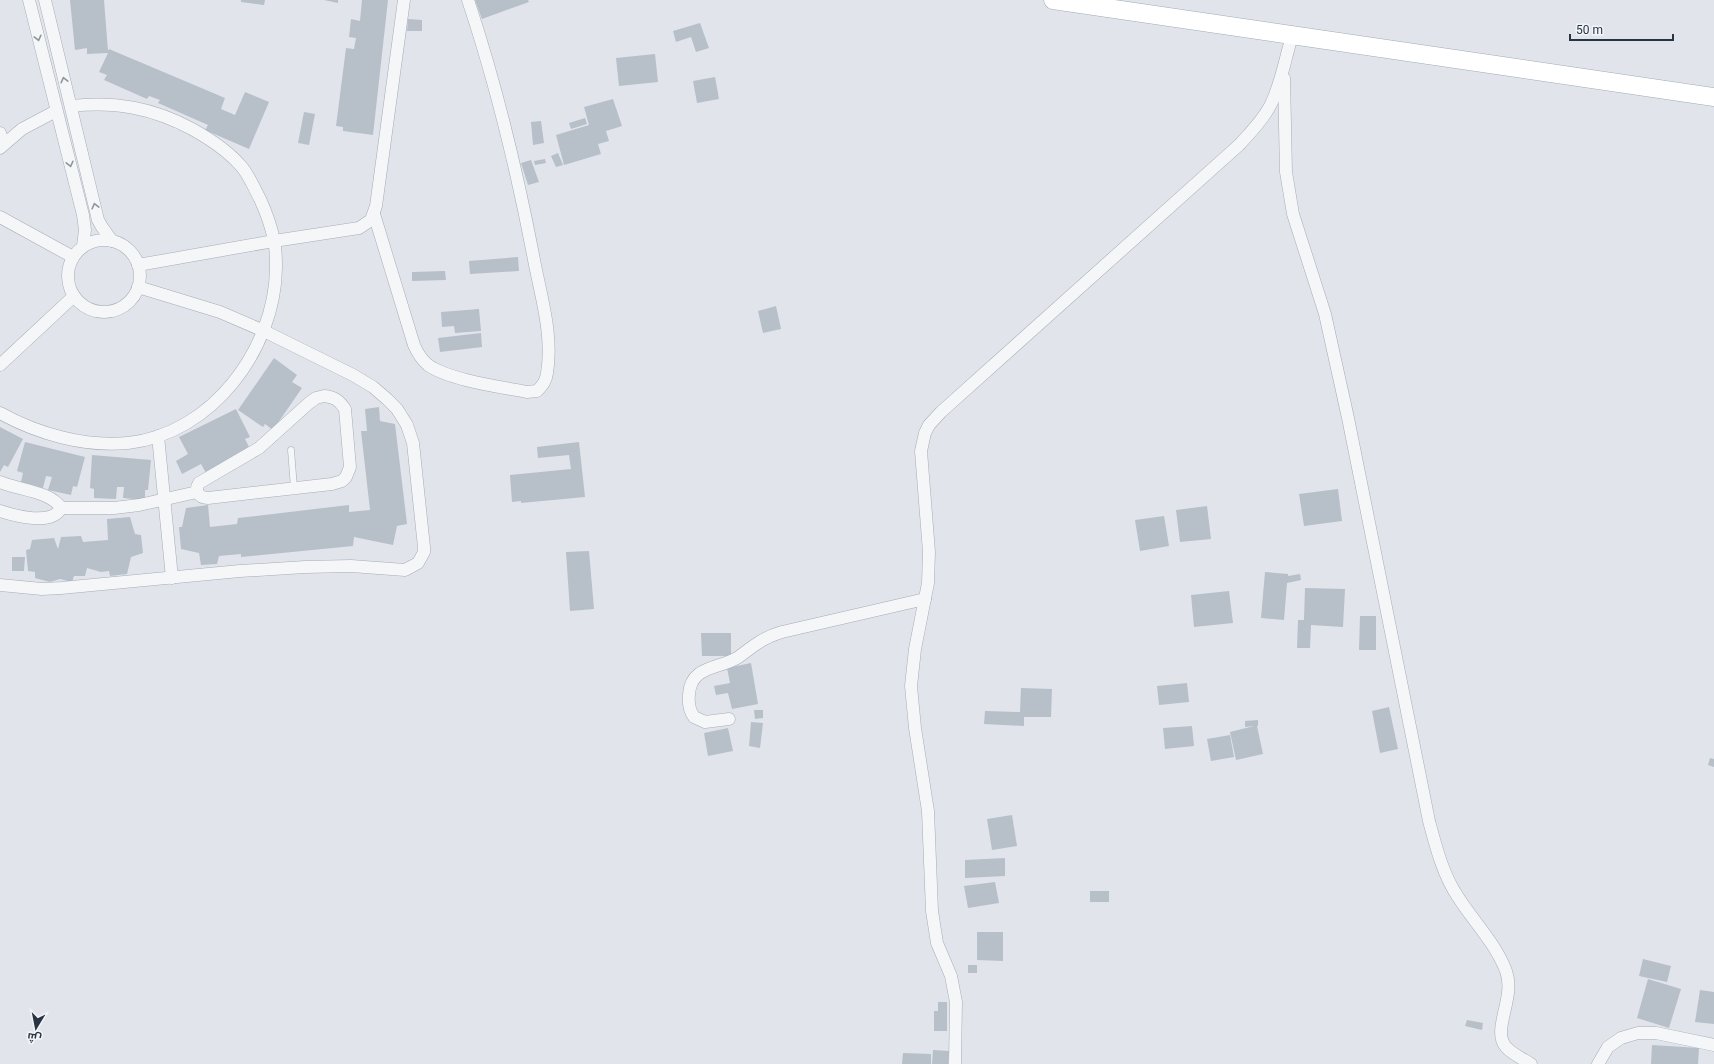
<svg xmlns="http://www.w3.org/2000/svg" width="1714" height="1064" viewBox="0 0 1714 1064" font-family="Roboto,Cairo,sans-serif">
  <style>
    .building { fill: #b7bfc9 }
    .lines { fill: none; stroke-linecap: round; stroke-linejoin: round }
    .lane-casing { stroke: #a6acb6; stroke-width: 7 }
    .street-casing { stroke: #a6acb6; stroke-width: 13 }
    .primary-casing { stroke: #9faab7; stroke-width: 19 }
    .lane { stroke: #f4f6f8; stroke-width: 6 }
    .street { stroke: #f4f6f8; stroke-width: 12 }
    .primary { stroke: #fff; stroke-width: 18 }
    .oneway { stroke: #8e959e }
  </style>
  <rect width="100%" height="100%" fill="#e1e5eb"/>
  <g class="building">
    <path d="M70 0H104L108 51 109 49 225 98 221 109 235 115 245 92 269 102 249 149 205 130 208 125 158 103 160 100 149 96 147 99 104 80 107 75 99 72 108 53 87 54V48L75 50Z"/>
    <path d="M241 0H265L264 5 241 2Z"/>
    <path d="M324 0H338V3Z"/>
    <path d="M362 0H388L373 135 343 131V127L336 126 346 48 354 49 356 38 349 37 351 19 360 21Z"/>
    <path d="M475 0H528L529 2 482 19Z"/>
    <path d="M408 19 422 20V31H407Z"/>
    <path d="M700 23 709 48 696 52 691 37 676 42 673 31Z"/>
    <path d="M655 54 658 82 619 86 616 58Z"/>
    <path d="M715 77 719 99 697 103 693 81Z"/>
    <path d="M613 99 622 126 606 131 609 141 598 144 601 154 564 165 556 135 589 125 584 107Z"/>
    <path d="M304 112 315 114 309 145 298 143Z"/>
    <path d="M585 118 587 124 571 129 569 123Z"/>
    <path d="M541 121 544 143 533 145 531 122Z"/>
    <path d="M558 153 563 165 556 167 551 156Z"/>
    <path d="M545 159 546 163 535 165 534 161Z"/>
    <path d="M531 160 539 182 528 185 521 163Z"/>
    <path d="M518 257 519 271 470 274 469 261Z"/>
    <path d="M445 271 446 280 412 281V272Z"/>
    <path d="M776 306 781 329 763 333 758 311Z"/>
    <path d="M479 309 481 331 455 333 454 326 442 327 441 312Z"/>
    <path d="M481 333 482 347 440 352 438 338Z"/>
    <path d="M274 358 297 375 292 382 302 388 273 430 265 424 263 427 238 410Z"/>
    <path d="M379 407 380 421 395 424 407 524 397 526 393 545 354 537 353 546 241 557V554L219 556 217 564 201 565 199 553 181 549 179 527H182L186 508 208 505 210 527 237 524 238 518 349 505V512L370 510 361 431H367L365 409Z"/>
    <path d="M236 409 250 437 245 439 250 449 206 473 201 464 182 474 176 461 188 454 179 437Z"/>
    <path d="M0 427 23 439 8 467 4 465 0 472Z"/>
    <path d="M25 442 85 457 77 487 73 486 71 495 48 490 52 477 46 476 43 488 21 482 23 473 17 471Z"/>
    <path d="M579 442 585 497 521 503V501L512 502 510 475 571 469 569 455 538 458 537 447Z"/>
    <path d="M92 455 151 460 148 490H145V500L123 498 124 487H117L116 499 94 498V489L90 488Z"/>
    <path d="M1338 489 1342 521 1304 526 1299 494Z"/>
    <path d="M1207 506 1211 539 1180 542 1176 510Z"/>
    <path d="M1164 516 1169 546 1140 551 1135 520Z"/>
    <path d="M130 517 135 534 141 535 143 553 131 557 127 574 110 576 109 571 101 572 87 568 85 576H74L72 582 60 579 50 582 35 578V572L28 571 26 550 30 549 32 540 54 538 58 549 61 537 81 536 83 542 108 540 107 519Z"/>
    <path d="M589 551 594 609 570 611 566 552Z"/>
    <path d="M12 557H25L24 571H12Z"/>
    <path d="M1265 572 1288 574V576L1300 574 1301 580 1287 583 1284 620 1261 618Z"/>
    <path d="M1305 588 1345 589 1343 627 1311 625 1310 648H1297L1298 620H1304Z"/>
    <path d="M1229 591 1233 623 1194 627 1191 595Z"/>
    <path d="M1360 616H1376V650H1359Z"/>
    <path d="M701 633H731V656H702Z"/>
    <path d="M751 663 758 704 732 709 728 693 716 695 714 686 730 683 727 668Z"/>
    <path d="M1187 683 1189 702 1159 705 1157 686Z"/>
    <path d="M1021 688 1052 689 1051 717H1024V726L984 724 985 711 1020 712Z"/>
    <path d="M1389 707 1398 749 1380 753 1372 711Z"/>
    <path d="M754 710H763V718L755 719Z"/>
    <path d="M1258 720V726H1257L1263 754 1236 760 1230 732 1254 726 1245 727V721Z"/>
    <path d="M751 722 763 723 760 748 749 746Z"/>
    <path d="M1192 726 1194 746 1165 749 1163 728Z"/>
    <path d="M728 728 733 751 708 756 704 733Z"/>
    <path d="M1230 735 1234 757 1211 761 1207 739Z"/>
    <path d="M1710 758 1714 759V767L1708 765Z"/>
    <path d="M1012 815 1017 846 992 850 987 819Z"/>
    <path d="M1005 858V876L965 878V860Z"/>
    <path d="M995 882 999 903 968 908 964 886Z"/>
    <rect x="1090" y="891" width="19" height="11"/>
    <path d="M977 932H1003V961L977 960Z"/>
    <path d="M1643 959 1671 966 1667 982 1639 976Z"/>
    <rect x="968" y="965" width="9" height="8"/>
    <path d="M1648 979 1681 989 1669 1028 1637 1018Z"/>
    <path d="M1700 990 1714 992V1024L1695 1022Z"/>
    <path d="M938 1002H947V1031H934V1011H938Z"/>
    <path d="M1467 1020 1483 1023 1482 1030 1465 1026Z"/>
    <path d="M1652 1045 1699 1048 1698 1064H1651Z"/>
    <path d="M933 1050 949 1051 948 1064H932Z"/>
    <path d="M903 1053 931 1054V1064H902Z"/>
  </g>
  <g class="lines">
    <g class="lane-casing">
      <path id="lane" d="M291 450 294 488"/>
    </g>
    <g class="street-casing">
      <g id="street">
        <path d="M29 0 83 215 85 230 83 246"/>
        <path d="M45 0 98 220 102 227 112 241"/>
        <path d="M1284 78 1286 172 1293 214 1325 314 1348 418 1429 821C1436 847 1443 875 1458 897 1474 922 1496 944 1506 971 1516 998 1491 1030 1506 1047 1512 1054 1523 1059 1531 1064"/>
        <path d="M0 133 4 144"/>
        <path d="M0 148 22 129 56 111"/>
        <path d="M374 214 414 345C417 352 421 359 428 365 449 380 501 387 527 392L537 391C543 385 546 381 547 373 553 337 542 300 535 265 518 175 497 87 468 0"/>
        <path d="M0 217 73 257"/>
        <circle cx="104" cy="276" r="36"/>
        <path d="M138 265 274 241 359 228 371 220 376 206 404 0"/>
        <path d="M0 365 74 296"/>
        <path d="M324 396C334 397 339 400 345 409L350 467 346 477 342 481 332 484 208 498C199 498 194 491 199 483L259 448 309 403 316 398Z"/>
        <path d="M0 413C38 434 84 447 128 443 212 434 275 349 276 268 276 259 276 249 274 240 271 226 266 212 260 199 254 188 249 175 241 166 228 151 210 139 192 129 153 108 115 101 71 106"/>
        <path d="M158 436 172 578"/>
        <path d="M0 482C18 490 51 491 61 508"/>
        <path d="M61 508H114L139 505 197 492"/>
        <path d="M0 511C15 516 52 526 61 508"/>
        <path d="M0 585 42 589 61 588 240 571 305 567 351 566 405 570 418 563 424 552V547L413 443 407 425 397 409 387 399 373 387 353 375 264 331 220 312 138 287"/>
        <path d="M729 719 705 722 694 717C689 710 688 703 689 694 691 666 718 669 737 658 743 654 749 649 755 645 763 639 772 635 782 632L925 599"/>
        <path d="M955 1064 956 1002 951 976 937 943 932 911 928 811 915 728 911 686 915 649 928 583 929 552 921 451 925 433 929 425 941 412 1239 145C1250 133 1262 121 1270 106 1281 85 1285 59 1292 36"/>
        <path d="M1598 1064 1608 1047 1621 1038 1638 1033H1656L1714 1045"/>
      </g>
    </g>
    <g class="primary-casing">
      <path id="primary" d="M1053 0 1714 97"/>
    </g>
    <use href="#lane" class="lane"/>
    <use href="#street" class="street"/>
    <use href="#primary" class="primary"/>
  </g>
  <defs><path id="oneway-chevron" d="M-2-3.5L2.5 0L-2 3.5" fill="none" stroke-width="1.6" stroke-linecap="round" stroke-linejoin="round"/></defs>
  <g class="oneway">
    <use href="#oneway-chevron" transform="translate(38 38) rotate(76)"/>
    <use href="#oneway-chevron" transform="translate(64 80) rotate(-104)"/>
    <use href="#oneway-chevron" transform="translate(70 164) rotate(76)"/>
    <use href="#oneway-chevron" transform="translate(95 206) rotate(-104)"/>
  </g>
  <g transform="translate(36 1028) rotate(190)" stroke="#f1f4f8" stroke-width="3" paint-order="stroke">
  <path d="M0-3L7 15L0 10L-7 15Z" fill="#283444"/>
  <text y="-6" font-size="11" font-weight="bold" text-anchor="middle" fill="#283444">ش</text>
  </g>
  <path d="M1570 34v6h103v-6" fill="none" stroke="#283444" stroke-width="2"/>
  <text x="1576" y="34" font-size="12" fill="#283444" stroke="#f1f4f8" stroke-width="3" paint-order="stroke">50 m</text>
</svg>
